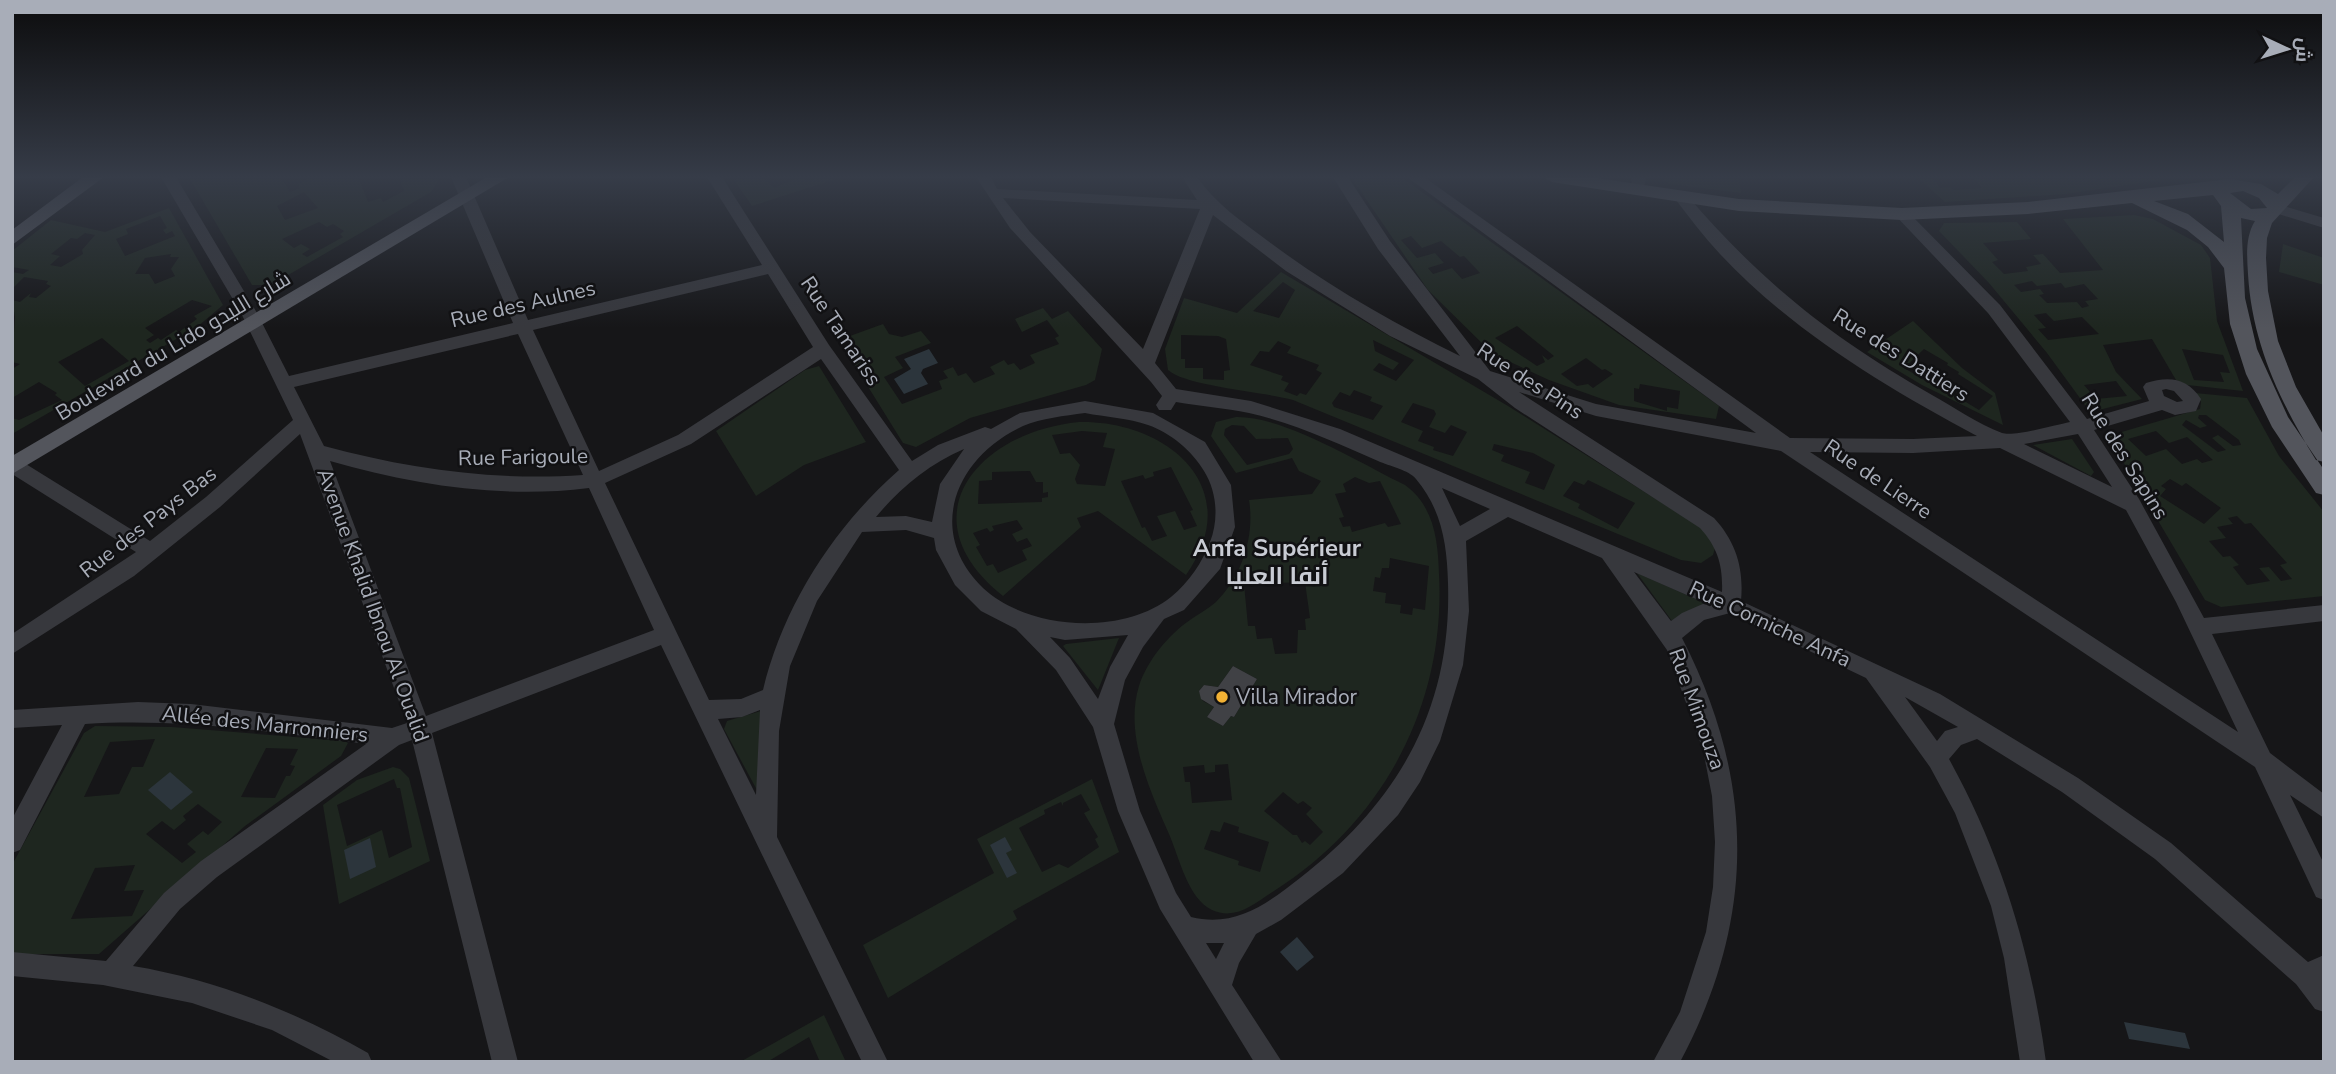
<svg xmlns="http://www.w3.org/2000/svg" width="2336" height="1074" viewBox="0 0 2336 1074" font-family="'Nunito Sans',Cairo,sans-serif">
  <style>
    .green { fill: #1e261f; fill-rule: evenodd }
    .water { fill: #2c353c }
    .building { fill: #404145 }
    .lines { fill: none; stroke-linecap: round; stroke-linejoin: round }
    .minor { fill: #37383d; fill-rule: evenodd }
    .major { fill: #53555c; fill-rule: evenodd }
    .poi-dot { fill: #f2b134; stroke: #111113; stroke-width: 2.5 }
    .labels { text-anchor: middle; stroke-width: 5; stroke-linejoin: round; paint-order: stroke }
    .street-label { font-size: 21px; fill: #a8adb8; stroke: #111113 }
    .poi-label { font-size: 21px; fill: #a8adb8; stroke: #111113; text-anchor: start }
    .quarter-label { font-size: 24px; font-weight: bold; fill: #c9ccd4; stroke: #111113 }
  </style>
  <rect width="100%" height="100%" fill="#161618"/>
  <g class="green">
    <path d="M189 177H281L290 192 300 188 298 184 307 180 306 177H365L359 179 368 202 381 198 383 202 404 191 399 177H440L431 192 271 285H252ZM304 192 318 208 285 220 277 206ZM319 222 327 227 333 224 344 231 340 234 343 237 307 257 302 254 310 249 301 244 294 248 282 239Z"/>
    <path d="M732 177H765L774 188 800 177 806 180 842 177 752 206Z"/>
    <path d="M1351 177H1401L1719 406 1716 419 1619 405 1549 380 1493 354 1428 290ZM1411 236 1422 248 1441 241 1460 257 1464 256 1480 273 1462 279 1452 268 1433 274 1428 268 1444 263 1435 253 1417 258 1401 240ZM1517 326 1554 356 1548 360 1542 355 1545 362 1537 366 1495 338ZM1586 358 1602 370 1605 369 1613 374 1593 388 1588 384 1577 386 1561 374ZM1640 384 1680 391 1678 409 1667 407V411L1634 401V388L1639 389Z"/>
    <path d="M1657 177H1739L1741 193 1670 184Z"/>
    <path d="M1917 177H1933L1940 188 1950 187 1954 190 1982 188 1973 177H2095L2098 180 2107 177H2180L2066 194 1945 202Z"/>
    <path d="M169 208 223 305 197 327 12 434V418L19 420 62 400 55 395 57 393 39 382 12 398V369L20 364 12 362 15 317 12 300 20 302 31 293 29 297 36 298 51 286 46 284 48 281 24 277 12 289V272L23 274 29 270 12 267V251L51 220 105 232ZM160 216 167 228 163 230 166 234 172 231 175 236 125 256 116 239 128 234 126 229ZM85 233 95 235 82 250 83 254 61 267 50 265 60 256 51 254 71 238 77 239ZM171 254 170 257H179L171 269 175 276 155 284 149 274H135L145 258ZM192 300 212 306 194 316 197 319 179 332 176 330 161 340 158 338 150 343 146 340 154 335 145 328ZM102 338 129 361 85 386 58 362Z"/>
    <path d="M2134 215 2153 219 2201 245 2210 258 2217 321 2243 391 2187 385 2176 380 2152 339 2103 345 2116 372 2142 399 2099 410 2085 405 2047 353 1989 283 1939 231 1944 223 2017 222 2031 239 1983 243 1998 260 1992 262 2004 274 2028 271 2026 267 2041 264 2033 255 2043 254 2060 273 2103 270 2063 219ZM2032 281 2037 286 2061 283 2065 288 2084 284 2098 299 2085 301 2089 306 2082 308 2077 302 2047 303 2039 295 2044 294 2040 289 2021 292 2014 285ZM2046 313 2054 321 2082 317 2099 334 2048 340 2038 329 2046 328 2034 315ZM2182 349 2223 355 2230 373 2220 372 2224 382 2194 380ZM2116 381 2127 396 2096 399 2084 385Z"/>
    <path d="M2283 244 2324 258V285L2279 272Z"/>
    <path d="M1281 272 1508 406 1705 530 1715 548 1713 555 1701 563 1681 560 1293 400C1265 392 1185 386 1168 370L1165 349 1184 298 1237 313ZM1283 282 1295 290 1279 318 1253 311ZM1181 335 1218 336 1226 339 1230 370 1224 371V380L1203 379V368H1185V359H1181ZM1373 340 1414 360 1396 381 1373 370 1379 363 1393 370 1399 363 1375 351ZM1278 341 1291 347 1287 353 1319 365 1316 370 1322 373 1306 395 1300 393 1297 396 1284 391 1289 383 1281 380 1283 376 1250 365 1260 351 1269 352ZM1354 390 1372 397 1370 401 1383 406 1373 420 1334 407 1332 403 1340 392 1350 396ZM1413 403 1434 410 1436 414 1429 427 1445 433 1451 425 1467 432 1453 456 1433 450 1434 447 1418 441 1423 431 1401 422ZM1494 444 1533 453 1555 465 1544 490 1525 483 1530 472 1501 461 1504 455 1492 450ZM1588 480 1635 503 1618 529 1578 508 1580 504 1563 496 1574 481 1584 485Z"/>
    <path d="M1043 308 1052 319 1068 311 1102 349 1095 380 1086 385 970 418 916 447 903 443 839 340 883 324 889 334 902 337 921 331 931 343 895 357 903 368 884 377 902 404 942 389 939 381 948 378 943 371 953 367 958 376 966 373 974 383 995 374 990 367 1004 360 1008 365 1014 363 1020 370 1035 363 1030 355 1059 344 1055 338 1059 336 1047 320 1022 332 1015 319Z"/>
    <path d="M1913 321 1962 368 1995 393 2003 425 1922 385 1867 352ZM1924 349 1948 363 1947 365 1959 372 1958 374 1993 396 1979 410 1949 392 1951 389 1944 385 1940 389 1904 368Z"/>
    <path d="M819 366 866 442 804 465 756 496 716 431 805 370Z"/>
    <path d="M2195 393 2247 398 2279 456 2324 512V596L2221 607 2205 600 2108 436 2200 409 2201 402ZM2206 415 2239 440 2241 445 2233 446 2218 435 2212 438 2226 450 2218 452 2182 425 2186 420 2200 428 2207 426 2198 418 2199 415ZM2156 431 2169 443 2187 437 2213 460 2202 463 2197 459 2182 464 2166 449 2146 456 2128 439ZM2170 479 2182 486 2186 483 2221 508 2204 524 2160 496 2166 489 2161 486ZM2237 516 2245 524 2251 523 2287 563 2280 565 2292 579 2281 581 2269 567 2259 568 2270 581 2247 585 2233 567 2239 565 2230 556 2223 557 2209 541 2226 538 2217 527 2233 524 2228 518Z"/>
    <path d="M1236 417C1284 416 1360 463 1405 485 1434 506 1438 540 1439 574 1446 704 1384 821 1274 891 1255 903 1236 921 1212 910 1188 899 1179 857 1169 834 1150 791 1124 734 1139 686 1147 661 1168 635 1190 620 1198 614 1208 609 1216 602 1242 576 1255 536 1249 500L1312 494 1321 481 1299 471 1292 458 1236 473 1211 436 1216 422ZM1232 425 1244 426 1256 439 1288 438 1293 449 1289 454 1247 465 1224 435 1225 429ZM1355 477 1369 483 1380 481 1401 524 1388 527 1385 523 1352 532 1350 526 1343 527 1339 518 1344 517 1335 494 1346 492 1343 484ZM1390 558 1429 566 1425 610 1413 608 1412 615 1400 613 1401 605 1385 603 1386 593 1373 591 1375 577 1380 578 1382 568H1389ZM1305 582 1310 618 1305 619 1306 630H1298L1297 653 1275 654 1272 638 1257 639 1255 626H1248L1244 584ZM1233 666 1257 679 1234 717 1231 716 1223 726 1207 717 1214 707 1203 701 1199 691 1204 685 1218 687ZM1228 764 1232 800 1192 803 1190 782H1185L1183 767 1204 765 1205 773 1215 772V765ZM1283 792 1298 804 1303 801 1312 808 1306 814 1323 832 1310 845 1305 841 1302 843 1297 835H1293L1264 811ZM1224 822 1239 827 1238 832 1269 842 1260 872 1238 865 1239 861 1204 849 1211 830 1220 832Z"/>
    <path d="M1079 422C1166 420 1248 487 1186 575L1098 511 1077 518 1081 527 1003 596C905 518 977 432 1079 422ZM1082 431 1107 433 1103 447 1115 449 1105 486 1077 484 1075 479 1080 465 1070 453 1060 454 1052 435ZM1171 467 1193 510 1190 511 1197 526 1184 530 1175 511 1157 516 1167 536 1152 541 1145 527 1142 528 1121 481 1143 475 1145 479 1154 476 1153 472ZM1030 471 1036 482H1043V493L1048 492V497L1042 498V502L978 504 979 481 992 480V472ZM1017 520 1023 529 1012 534 1017 542 1027 538 1032 546 1022 550 1027 560 998 573 993 564 987 566 976 547 980 545 973 533 987 528 990 532 994 530 992 526Z"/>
    <path d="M2072 439 2094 472 2091 476 2033 445Z"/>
    <path d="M1637 573 1705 603 1672 621Z"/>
    <path d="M1119 638 1098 690 1063 646 1066 644Z"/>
    <path d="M761 711 764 803 724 729 727 721Z"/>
    <path d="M95 726 172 727 345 741 348 743 341 756 245 826 99 954H12V865L84 733ZM155 739 143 767H132L119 794 84 797 110 742ZM266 748 298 749 290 765 295 766 290 776H286L275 798 241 797ZM198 804 222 822 208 835 203 831 187 844 196 852 182 863 146 834 162 821 174 830 186 820 183 816ZM135 865 124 891 144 890 132 916 71 919 95 868Z"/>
    <path d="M393 767 400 769 409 778 430 861 339 904 323 805 357 780ZM394 779 397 788H400L412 847 389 858 382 830 347 846 337 805Z"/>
    <path d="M1092 779 1119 852 1013 911 1017 919 888 998 863 945 994 873 977 839ZM1081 794 1090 810 1084 813 1098 837 1095 839 1099 847 1068 868 1059 864 1042 872 1019 828 1045 814 1044 810 1061 802 1063 806V803Z"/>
    <path d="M824 1015 846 1062H820L809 1037 767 1062H740Z"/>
  </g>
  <g class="water">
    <path d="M929 349 938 363 923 369 921 373 928 384 904 394 894 379 911 369 904 359Z"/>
    <path d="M170 772 193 792 171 810 148 790Z"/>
    <path d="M1005 837 1012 850 1006 853 1017 873 1007 878 990 845Z"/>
    <path d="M370 838 376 867 350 879 344 850Z"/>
    <path d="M1297 937 1314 957 1297 971 1280 952Z"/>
    <path d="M2124 1022 2185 1033 2190 1049 2129 1039Z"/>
  </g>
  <path class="building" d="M1233 666 1257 679 1234 717 1231 716 1223 726 1207 717 1214 707 1201 699 1199 691 1204 685 1218 687Z"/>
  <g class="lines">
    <g class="minor">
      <path d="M161 177H176L257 313 289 376 513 323 451 177H466L528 320 762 265 707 177H722L829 345 912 461 938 445 985 427 991 429 1020 413 1085 401 1153 413 1205 442 1231 485 1235 527 1220 569 1184 610 1164 619 1143 647 1125 680 1114 724 1140 811 1176 893 1191 917C1235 928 1267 904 1300 878 1398 802 1452 709 1448 583 1447 545 1442 510 1416 479 1409 470 1389 466 1378 461 1337 443 1294 423 1249 413 1225 408 1200 406 1176 402L1171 410H1159L1156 405 1162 396 1151 382 1010 228 976 177H991L997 189 1197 200 1182 177H1197C1216 204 1241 221 1268 241 1328 286 1393 323 1460 356L1378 249 1333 177H1348L1390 241 1490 371 1596 404 1756 433 1407 177H1424L1790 438 1913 439 1977 436C1885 387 1792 331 1720 254 1704 237 1690 218 1676 200V194H1686C1762 283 1831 337 1932 395 1954 407 1978 424 2002 433 2014 437 2055 425 2070 422L1988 313 1894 214 1897 211H1907L2000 305 2087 419 2149 401 2143 387 2146 383C2168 376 2187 377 2201 399L2196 411 2175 415 2162 410 2094 430 2139 499 2204 618 2324 605V621L2212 634 2270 753 2324 794V818L2290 795 2324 864V900L2316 897 2255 767 1781 451 1596 416 1519 392 1714 518C1736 542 1744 568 1741 601L1940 694 2078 778 2171 843 2308 962 2324 955V1012L2315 1009 2296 984 2155 859 2062 792 1977 739 1961 745 1949 759C2002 855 2031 953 2046 1062H2020L2004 958 1991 906 1955 813 1930 767 1866 678 1730 613 1704 620 1682 638C1756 781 1756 920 1680 1062H1653L1680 1012 1706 932 1713 887 1715 842 1712 796 1703 750 1667 650 1602 558 1508 517 1466 541 1469 611 1463 665 1440 741 1420 782 1398 815 1343 873 1281 920 1256 934 1239 963 1232 985 1282 1062H1254L1160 909 1118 811 1093 727 1056 670 1016 629 981 611 955 585 936 550 934 538 906 530 862 532 817 601 790 666 779 731 777 837 888 1062H862L661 645 432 733 518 1062H492L412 740 399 745 217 877 180 909 133 966C217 980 294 1011 368 1053L372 1062H334L272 1030 192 1003 103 985 12 976V952L106 961 164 893 201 861 366 744C272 732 180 718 85 724L20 850 12 853V819L62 725 12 728V710L138 702 191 704 392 728 407 723 300 434 220 507 134 576 12 654V634L136 552 12 474V460L21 461 150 541 206 497 293 420 241 313ZM1003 198 1200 209 1143 349 1030 232ZM1213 215 1286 271 1390 336 1478 379 1515 408 1700 528C1718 548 1723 566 1722 592L1340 429 1251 401 1176 389 1155 363ZM768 274 813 347 678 435 599 471 533 330ZM518 334 583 475C494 481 409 469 324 446L294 387ZM821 359 899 470C834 527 783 606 763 690L741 699 709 700 605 483 691 444ZM2166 389 2174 391 2183 401 2177 402 2164 396 2162 390ZM1085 413C1105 417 1129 418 1148 425 1171 433 1192 451 1204 471 1217 492 1219 519 1210 542 1202 563 1189 582 1171 597 1122 636 1028 630 983 588 925 532 955 457 1023 426 1042 418 1064 416 1085 413ZM2078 434 2112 487 2024 444ZM2000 448 2126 510 2176 602 2238 732 1810 452 1913 453ZM964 449 940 484 932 522 906 516 876 517C900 488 929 464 964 449ZM330 461C413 485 502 499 589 488L654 630 426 716ZM1442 488 1490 509 1460 526ZM1634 572 1705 603 1682 613 1671 621ZM1128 635 1110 667 1098 699 1070 658 1050 637 1065 640ZM1905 697 1958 727 1945 731 1937 741ZM760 710 756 795 718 719 742 717ZM1206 943H1224L1216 959Z"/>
      <path d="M1631 177H1646L1643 194H1633Z"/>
      <path d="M2277 204 2324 218V228L2272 212 2269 209Z"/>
    </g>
    <g class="major">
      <path d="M83 177H104L12 245V230Z"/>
      <path d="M487 177H509L12 474V456Z"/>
      <path d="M1543 177H1590L1739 199 1902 208 2028 202 2230 179 2261 184 2278 194 2295 177H2314L2272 223 2267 238 2266 258 2268 291 2278 341 2296 387 2324 436V462L2316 460C2280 402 2252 343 2248 274 2247 256 2245 237 2255 221L2241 218 2245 298 2257 349 2288 417 2324 470V495L2316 493 2272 427 2246 374 2230 324 2224 268 2208 247 2187 230 2132 203 2028 214 1902 220 1739 211 1552 182ZM2243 191 2259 198 2267 208 2251 209 2230 193ZM2213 195 2221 206 2224 242 2188 214 2154 201Z"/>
    </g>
  </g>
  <linearGradient id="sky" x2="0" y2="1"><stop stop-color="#0c0c0d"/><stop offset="0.54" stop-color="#363c48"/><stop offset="1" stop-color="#363c48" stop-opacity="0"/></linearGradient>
  <rect width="2336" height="328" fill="url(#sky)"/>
  <circle class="poi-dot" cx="1222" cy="697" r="7"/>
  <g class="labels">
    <g class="street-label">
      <text transform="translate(523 304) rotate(-13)" y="7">Rue des Aulnes</text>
      <text transform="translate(841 331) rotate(56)" y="7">Rue Tamariss</text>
      <text transform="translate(173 346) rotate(-31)" y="7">Boulevard du Lido شارع الليدو</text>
      <text transform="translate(1901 355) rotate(32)" y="7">Rue des Dattiers</text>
      <text transform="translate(1530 381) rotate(33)" y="7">Rue des Pins</text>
      <text transform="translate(2125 456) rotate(58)" y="7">Rue des Sapins</text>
      <text transform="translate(523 457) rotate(-1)" y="7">Rue Farigoule</text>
      <text transform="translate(1878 479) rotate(34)" y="7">Rue de Lierre</text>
      <text transform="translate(148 522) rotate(-38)" y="7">Rue des Pays Bas</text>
      <text transform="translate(373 605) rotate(70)" y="7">Avenue Khalid Ibnou Al Oualid</text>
      <text transform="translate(1770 624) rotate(25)" y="7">Rue Corniche Anfa</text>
      <text transform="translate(1697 709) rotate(70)" y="7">Rue Mimouza</text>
      <text transform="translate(265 724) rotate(6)" y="7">Allée des Marronniers</text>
    </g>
    <g class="poi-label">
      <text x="1236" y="704">Villa Mirador</text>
    </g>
    <g class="quarter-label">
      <text x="1277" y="556">Anfa Supérieur<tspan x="1277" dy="28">أنفا العليا</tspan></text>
    </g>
  </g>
  <rect width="2336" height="1074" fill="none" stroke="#a8adb8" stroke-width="28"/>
  <g transform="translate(2287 49) rotate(94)" stroke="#111113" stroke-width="5" paint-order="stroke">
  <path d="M0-5L12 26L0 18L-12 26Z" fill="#a8adb8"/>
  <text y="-10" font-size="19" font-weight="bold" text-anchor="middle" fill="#a8adb8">ش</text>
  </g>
</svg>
